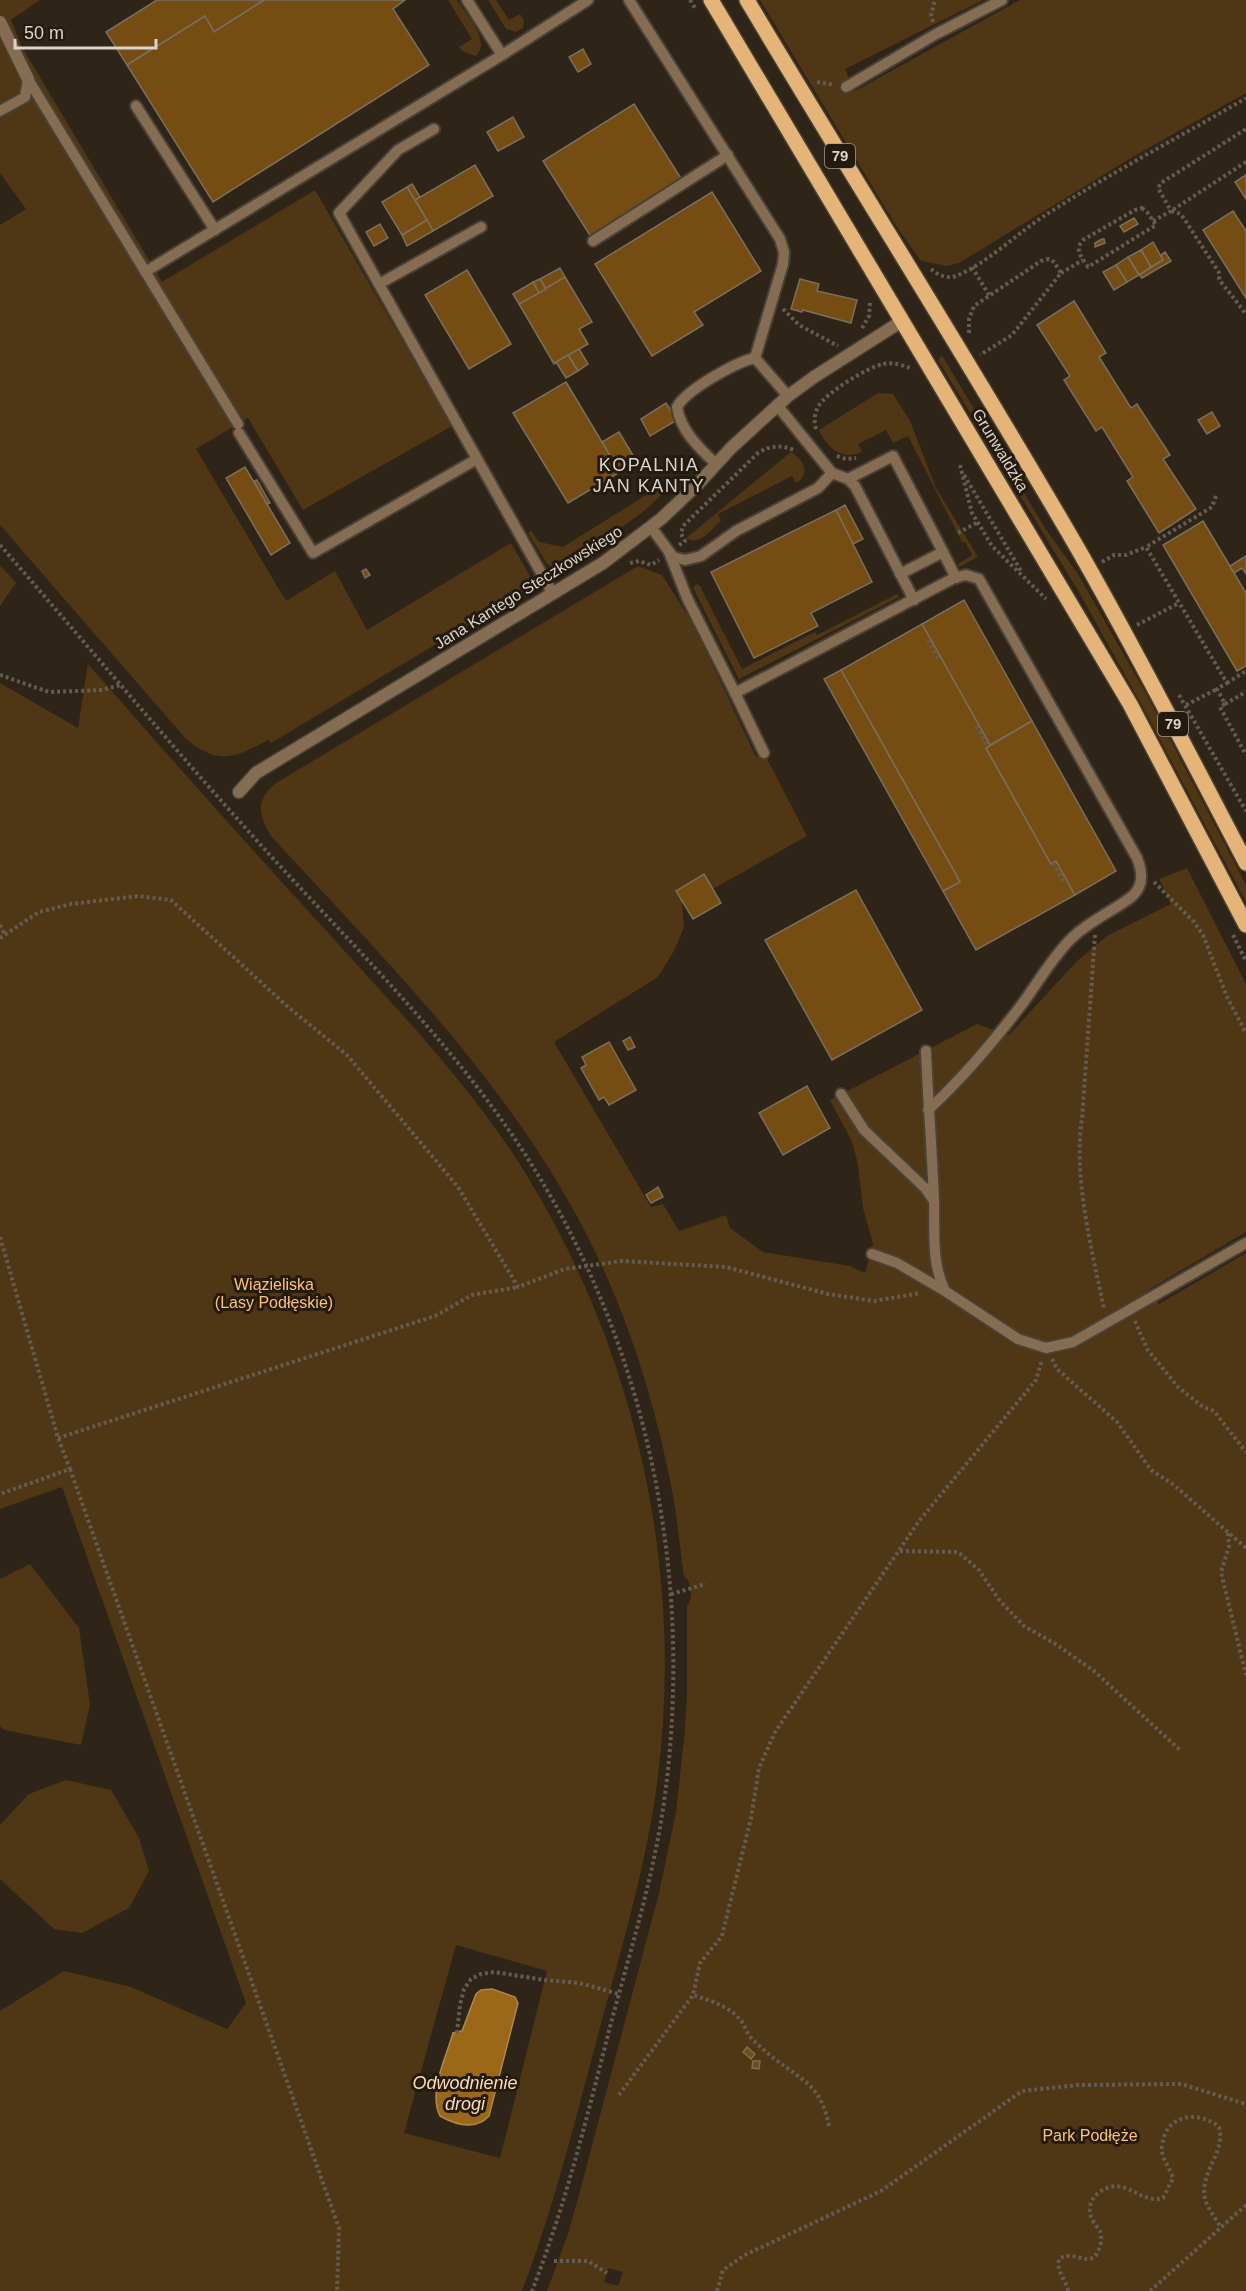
<svg xmlns="http://www.w3.org/2000/svg" width="1246" height="2291" viewBox="0 0 1246 2291" font-family="Helvetica,sans-serif">
  <style>
    .green { fill: #4f3614; fill-rule: evenodd }
    .water { fill: #9b6718; stroke: #ae884e; stroke-width: 1.5 }
    .building { fill: #754d13; stroke: #7a6e5f; stroke-width: 1.5 }
    .lines { fill: none; stroke-linecap: round; stroke-linejoin: round }
    .service-casing { stroke: #4a4035; stroke-width: 14 }
    .minor-casing { stroke: #4a4035; stroke-width: 15 }
    .primary-casing { stroke: #4a4035; stroke-width: 18 }
    .path { stroke: #655c51; stroke-width: 4; stroke-dasharray: 3 3; stroke-linecap: butt }
    .service { stroke: #846d52; stroke-width: 10 }
    .minor { stroke: #846d52; stroke-width: 12 }
    .primary { stroke: #e4b479; stroke-width: 15 }
    .labels { text-anchor: middle; stroke-width: 6; stroke-linejoin: round; paint-order: stroke }
    .shield { fill: #241b0e; stroke: #a49c93; stroke-width: 1.5 }
    .shield-label { font-size: 15px; font-weight: bold; fill: #dbd4cc }
    .street-label { font-size: 16px; fill: #dbd4cc; stroke: #241b0e }
    .park-label { font-size: 16px; fill: #fcc278; stroke: #241b0e }
    .neighbourhood-label { font-size: 18px; letter-spacing: 1.5px; fill: #dbd4cc; stroke: #241b0e }
    .water-label { font-size: 18px; font-style: italic; fill: #fbddba; stroke: #241b0e }
  </style>
  <rect width="100%" height="100%" fill="#2e2418"/>
  <g class="green">
    <path d="M0 0H40L11 20 22 47 162 282 315 190 452 426 303 510 248 418 196 449 286 601 335 571 367 630 511 543 535 585 271 743 268 740C233 759 218 765 186 739L0 525V225L26 209 0 173Z"/>
    <path d="M448 0H457C466 14 492 41 476 56L463 52 459 47 472 39Z"/>
    <path d="M488 0H496L509 20 520 14 524 20 523 28 516 32 506 29Z"/>
    <path d="M760 0H983L845 69 855 91 1020 0H1246V93L1136 155 959 263 947 266 921 261 898 229Z"/>
    <path d="M941 356 943 357 1045 528 1078 574 1148 697 1246 885V902L1140 702 1080 594 938 360Z"/>
    <path d="M878 393 893 394 910 421 936 488 978 557 959 567 958 564 972 555 965 542H962L908 436 893 443 886 430 858 444 862 452C842 461 827 448 819 430Z"/>
    <path d="M791 452C803 459 812 474 796 483L792 476 718 514 721 521C711 530 699 547 686 538Z"/>
    <path d="M667 482 670 487 643 512 559 571 547 564 528 533 531 531 539 542 563 547Z"/>
    <path d="M0 565 16 583 0 606Z"/>
    <path d="M638 566 662 575 694 625 756 757 764 753 807 836 713 889 704 874 677 890 682 901 684 927 674 951 658 977 554 1042 651 1207 663 1204 679 1231 726 1215 730 1228 763 1252 850 1266 865 1273 873 1244 863 1208 857 1160 852 1142 830 1100 977 1024 1009 1035 1077 961 1107 936 1171 904 1159 879 1187 868 1246 984V1232L1150 1289 1159 1304 1246 1253V2291H547L568 2234 581 2187 659 1893 676 1812 684 1739 687 1697V1606C693 1598 693 1584 684 1576 680 1549 678 1522 673 1496 659 1420 637 1345 606 1275 530 1103 395 971 270 835 258 813 256 799 276 783ZM608 2268 623 2272 618 2286 604 2282Z"/>
    <path d="M697 584 700 586 742 669 815 632 817 635 897 594 899 597 739 679 693 588Z"/>
    <path d="M88 664C165 752 242 839 321 925 393 1005 469 1082 526 1174 642 1362 689 1593 653 1811 640 1887 618 1961 598 2035 575 2121 554 2208 522 2291H0V2011L64 1971 131 1987 227 2029 246 2003 62 1487 0 1509V683L78 728ZM456 1945 547 1971 500 2158 404 2133Z"/>
    <path d="M30 1564 79 1628 90 1705 81 1745 4 1730 0 1726V1579Z"/>
    <path d="M66 1780 111 1790 139 1838 149 1871 129 1908 82 1933 54 1929 0 1879V1825L29 1794Z"/>
  </g>
  <path class="water" d="M492 1989 515 1997 518 2003 489 2116C475 2131 456 2125 440 2116 428 2092 446 2058 453 2033L462 2031 476 1994 481 1990Z"/>
  <g class="building">
    <path d="M157 0H264L214 32 205 16 127 65 106 32Z"/>
    <path d="M264 0H405L393 9 429 65 213 202 127 65 205 16 214 32Z"/>
    <path d="M583 49 591 64 578 72 569 57Z"/>
    <path d="M634 104 682 180 591 237 543 161Z"/>
    <path d="M513 117 524 137 498 151 487 132Z"/>
    <path d="M475 165 493 196 433 231 415 200Z"/>
    <path d="M1246 175V199L1235 182Z"/>
    <path d="M412 184 420 197 415 200 407 187Z"/>
    <path d="M407 187 427 220 402 235 382 202Z"/>
    <path d="M712 192 761 271 694 312 703 325 652 356 595 264Z"/>
    <path d="M1233 211 1246 231V298L1203 230Z"/>
    <path d="M1134 218 1138 224 1124 232 1120 226Z"/>
    <path d="M427 220 433 231 407 246 402 235Z"/>
    <path d="M380 224 388 238 374 246 366 232Z"/>
    <path d="M1102 239H1104L1105 243 1095 247V243Z"/>
    <path d="M1153 242 1163 260 1151 267 1141 250Z"/>
    <path d="M1141 250 1151 267 1139 275 1128 257Z"/>
    <path d="M1165 252 1171 261 1142 278 1139 275 1163 260 1161 255Z"/>
    <path d="M1128 257 1139 275 1127 282 1116 265Z"/>
    <path d="M1116 265 1127 282 1114 290 1103 272Z"/>
    <path d="M560 268 565 277 546 289 540 279Z"/>
    <path d="M467 270 511 344 469 369 425 295Z"/>
    <path d="M565 277 592 322 579 329 588 344 554 364 519 304Z"/>
    <path d="M540 279 546 289 539 293 533 282Z"/>
    <path d="M800 279 819 284 817 291 857 300 851 323 803 310 802 312 791 309Z"/>
    <path d="M533 282 539 293 519 304 513 294Z"/>
    <path d="M1074 301 1106 353 1099 357 1131 408 1137 404 1170 455 1163 459 1196 509 1159 533 1127 481 1133 477 1102 427 1096 431 1064 380 1070 376 1037 325Z"/>
    <path d="M579 349 588 364 578 371 568 355Z"/>
    <path d="M568 355 578 371 566 378 556 362Z"/>
    <path d="M566 382 620 472 568 503 513 413Z"/>
    <path d="M666 403 677 420 650 436 641 419Z"/>
    <path d="M1212 412 1220 426 1207 434 1198 420Z"/>
    <path d="M619 432 637 462 620 472 602 442Z"/>
    <path d="M245 467 290 543 271 555 226 478Z"/>
    <path d="M257 480 270 503 267 504 254 481Z"/>
    <path d="M845 505 863 539 853 544 836 510Z"/>
    <path d="M836 510 872 582 811 613 818 626 754 658 711 572Z"/>
    <path d="M1203 521 1246 593V666L1237 671 1163 545Z"/>
    <path d="M1246 556V574L1242 568 1234 573 1230 566Z"/>
    <path d="M366 569 370 575 365 578 362 571Z"/>
    <path d="M964 600 1032 721 990 745 922 624Z"/>
    <path d="M922 624 990 745 986 748 1051 864 1056 861 1075 895 976 950 943 891 960 882 841 670Z"/>
    <path d="M841 670 960 882 943 891 824 679Z"/>
    <path d="M1032 721 1116 871 1075 895 1056 861 1051 864 986 748Z"/>
    <path d="M704 874 721 903 693 919 676 891Z"/>
    <path d="M856 890 922 1010 832 1060 765 940Z"/>
    <path d="M630 1037 635 1047 628 1050 623 1041Z"/>
    <path d="M609 1042 636 1090 609 1105 604 1097 599 1100 581 1068 586 1065 582 1057Z"/>
    <path d="M807 1086 830 1128 783 1155 759 1113Z"/>
    <path d="M658 1187 663 1197 651 1203 646 1195Z"/>
    <path d="M747 2047 755 2054 751 2059 743 2052Z"/>
    <path d="M753 2061H760L759 2069 752 2068Z"/>
  </g>
  <g class="lines">
    <g class="service-casing">
      <g id="service">
        <path d="M629 0 780 239 784 252 783 264 755 358"/>
        <path d="M502 55 588 0"/>
        <path d="M28 79 238 424"/>
        <path d="M846 87 936 34 1002 0"/>
        <path d="M136 106 215 230"/>
        <path d="M0 111 25 97 28 79"/>
        <path d="M434 129 398 150 339 213 553 594"/>
        <path d="M593 241 728 155"/>
        <path d="M145 272 502 55 467 0"/>
        <path d="M379 284 481 227"/>
        <path d="M755 358 788 396"/>
        <path d="M777 405 832 473 848 479 855 486 914 600"/>
        <path d="M239 433 313 553 477 459"/>
        <path d="M716 464C700 449 680 430 677 407 686 390 736 362 755 358"/>
        <path d="M848 479 893 456 943 552 900 574"/>
        <path d="M651 527 673 557 685 560 701 556 736 531 818 488 832 473"/>
        <path d="M669 552 687 598 735 693 954 578 966 575 979 579 1137 858C1143 873 1144 887 1130 898 1111 912 1090 921 1073 937 1056 952 1036 985 1023 1003 994 1041 963 1078 928 1110"/>
        <path d="M943 552 956 578"/>
        <path d="M735 693 764 753"/>
        <path d="M926 1051C928 1101 932 1150 934 1200 935 1232 931 1262 945 1291L1018 1339 1046 1348 1073 1342 1246 1243"/>
        <path d="M841 1094 864 1130 925 1188 934 1201"/>
        <path d="M872 1254 897 1263 945 1291"/>
      </g>
    </g>
    <g class="minor-casing">
      <g id="minor">
        <path d="M0 22 28 79"/>
        <path d="M239 792 256 773 603 563 661 519 698 484 731 448 788 396 814 377 902 321"/>
      </g>
    </g>
    <g class="primary-casing">
      <g id="primary">
        <path d="M711 0 1130 704 1246 925"/>
        <path d="M747 0C856 183 971 364 1078 549 1137 652 1191 758 1246 863"/>
      </g>
    </g>
    <g class="path">
      <path d="M690 0 695 8"/>
      <path d="M933 22 931 15 935 0"/>
      <path d="M817 82 834 85"/>
      <path d="M1246 162 1171 211 1181 214 1220 274 1219 279C1228 292 1238 302 1246 315"/>
      <path d="M1142 208 1147 212 1156 225 1088 267C1082 258 1074 250 1083 240L1135 210Z"/>
      <path d="M1153 221 1171 211 1158 188 1161 183 1246 129"/>
      <path d="M972 267 989 295"/>
      <path d="M931 269C938 275 946 279 956 276 985 265 1020 231 1047 214 1112 172 1180 137 1246 98"/>
      <path d="M1061 273 1083 260"/>
      <path d="M783 309 799 325 838 346"/>
      <path d="M862 328 869 316 870 302"/>
      <path d="M969 333V319L974 306 1041 261 1049 259 1054 262 1061 273 1012 335 980 355"/>
      <path d="M816 429C814 422 814 414 818 407 825 393 868 367 883 364 893 362 902 365 910 368"/>
      <path d="M837 456 846 459 856 458"/>
      <path d="M960 465 972 513 992 546 1046 599"/>
      <path d="M964 475 1021 571"/>
      <path d="M1216 496 1212 507 1146 547 1227 683 1217 689 1225 704 1220 707 1246 755"/>
      <path d="M958 533 978 522"/>
      <path d="M0 545C90 648 177 753 269 854 354 947 446 1037 517 1142 647 1336 697 1578 663 1809 652 1882 630 1952 611 2023 588 2113 566 2204 532 2291"/>
      <path d="M679 545 685 541 681 534 683 526 758 453C770 445 781 445 794 450"/>
      <path d="M1102 562 1114 555H1126L1146 547"/>
      <path d="M630 563 639 561 651 565 659 560"/>
      <path d="M1137 625 1179 603"/>
      <path d="M928 640 939 659"/>
      <path d="M0 675 49 692 102 690 121 685"/>
      <path d="M1227 683 1246 671"/>
      <path d="M1179 695 1246 811"/>
      <path d="M1225 704 1246 692"/>
      <path d="M1186 705 1217 689"/>
      <path d="M976 726 987 745"/>
      <path d="M1053 863 1064 882"/>
      <path d="M1154 882 1194 922 1203 935 1227 997 1246 1033"/>
      <path d="M0 925 5 935"/>
      <path d="M1095 935 1082 1119C1073 1178 1092 1250 1104 1309"/>
      <path d="M1233 935 1246 961"/>
      <path d="M0 938 39 912 71 904 138 896 171 900 288 1007 347 1055 458 1187 518 1287 565 1269 622 1261 726 1267 828 1294 874 1301 921 1293"/>
      <path d="M0 1237 58 1438 70 1469 0 1494"/>
      <path d="M1135 1321 1147 1349 1178 1387 1203 1407 1214 1411 1246 1452"/>
      <path d="M1052 1359 1057 1369 1117 1422 1151 1470 1174 1485 1246 1548"/>
      <path d="M58 1438 435 1316 472 1295 518 1287"/>
      <path d="M70 1469 339 2228 337 2291"/>
      <path d="M1228 1533 1229 1546 1221 1572 1246 1675"/>
      <path d="M900 1551 958 1552 979 1570 1000 1601 1024 1626 1057 1645 1094 1671 1181 1751"/>
      <path d="M671 1594 706 1584"/>
      <path d="M457 2033 460 2005 464 1989 471 1979 481 1974 494 1972 545 1980 579 1983 619 1994"/>
      <path d="M619 2095 693 1995"/>
      <path d="M829 2126C821 2086 805 2082 775 2059 768 2054 761 2047 754 2041 748 2036 746 2028 742 2022 730 2006 711 2001 693 1995L700 1963 722 1936 751 1818 759 1768 775 1732 919 1521 1036 1380 1042 1360"/>
      <path d="M554 2261H588L607 2273"/>
      <path d="M717 2291 723 2270 745 2255 881 2191 1022 2091 1079 2085 1181 2084 1246 2104"/>
      <path d="M1068 2291C1066 2279 1056 2272 1059 2259 1072 2250 1085 2264 1094 2257 1100 2252 1103 2238 1100 2231 1098 2227 1094 2224 1092 2219 1085 2205 1095 2191 1110 2187 1130 2182 1142 2204 1163 2198L1173 2178C1170 2169 1163 2160 1162 2151 1161 2147 1163 2141 1164 2137 1171 2113 1202 2112 1219 2127 1226 2153 1199 2172 1205 2199 1208 2209 1216 2219 1221 2228"/>
      <path d="M1150 2291 1246 2205"/>
    </g>
    <use href="#service" class="service"/>
    <use href="#minor" class="minor"/>
    <use href="#primary" class="primary"/>
  </g>
  <g class="labels">
    <g class="shield">
      <rect x="825" y="144" width="30" height="24" rx="4.5"/>
      <rect x="1158" y="712" width="30" height="24" rx="4.5"/>
    </g>
    <g class="shield-label">
      <text x="840" y="161">79</text>
      <text x="1173" y="729">79</text>
    </g>
    <g class="street-label">
      <text transform="translate(1001 450) rotate(59)" y="6">Grunwaldzka</text>
      <text transform="translate(528 587) rotate(-32)" y="6">Jana Kantego Steczkowskiego</text>
    </g>
    <g class="park-label">
      <text x="274" y="1290">Wiązieliska<tspan x="274" dy="18">(Lasy Podłęskie)</tspan></text>
      <text x="1090" y="2141">Park Podłęże</text>
    </g>
    <g class="neighbourhood-label">
      <text x="649" y="471">KOPALNIA<tspan x="649" dy="21">JAN KANTY</tspan></text>
    </g>
    <g class="water-label">
      <text x="465" y="2089">Odwodnienie<tspan x="465" dy="21">drogi</tspan></text>
    </g>
  </g>
  <path d="M15 39v9h141v-9" fill="none" stroke="#dbd4cc" stroke-width="3"/>
  <text x="24" y="39" font-size="18" fill="#dbd4cc" stroke="#241b0e" stroke-width="4.5" paint-order="stroke">50 m</text>
</svg>
